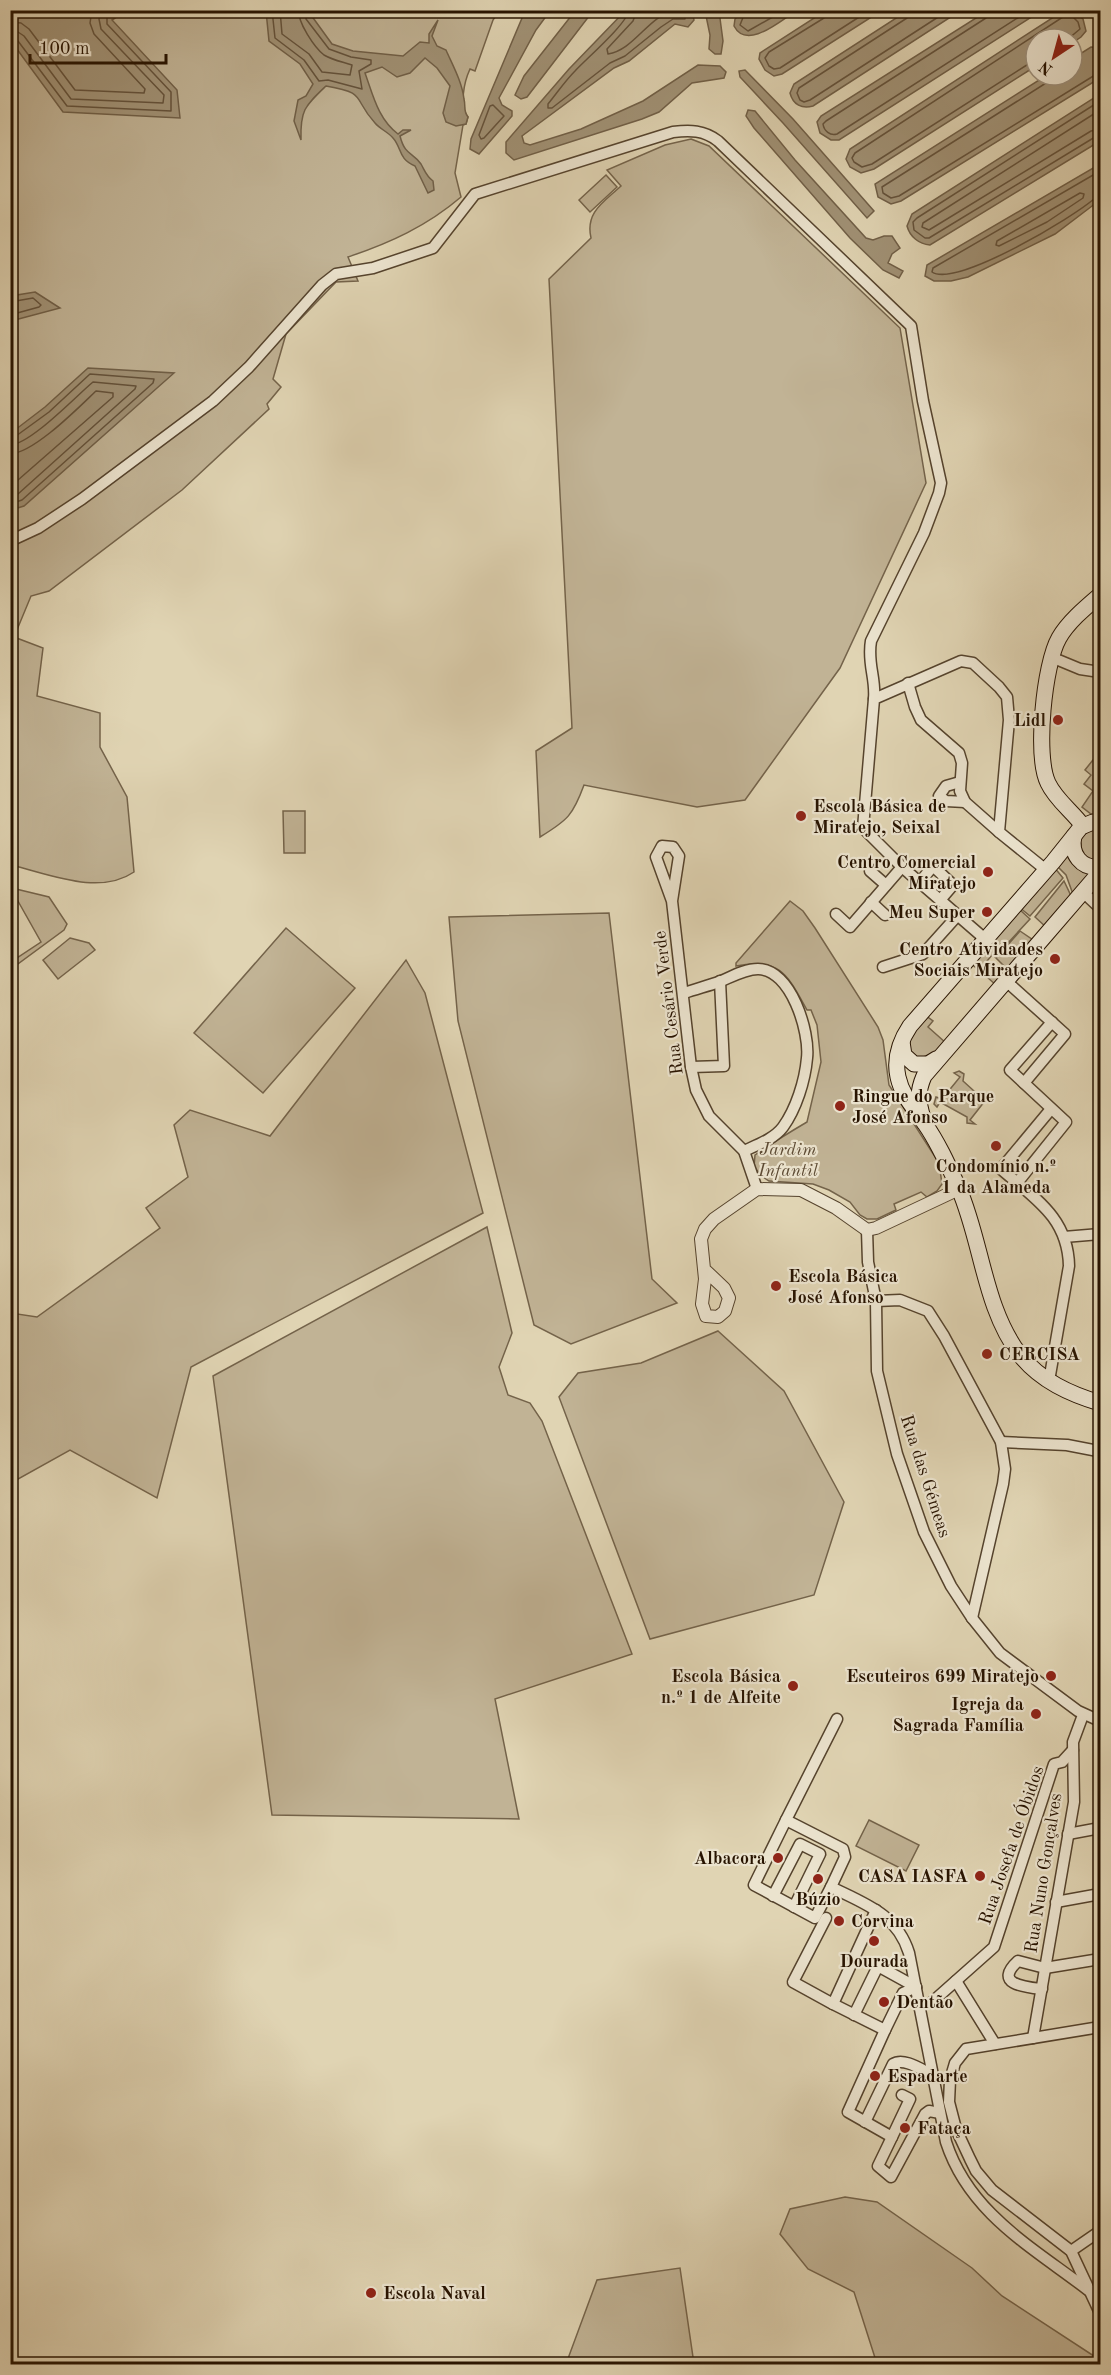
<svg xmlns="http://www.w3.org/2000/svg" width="1111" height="2375" viewBox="0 0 1111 2375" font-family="'Old Standard TT',serif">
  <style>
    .green { fill: #c1b395; stroke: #74634a; stroke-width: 1.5 }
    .water { fill: #a19276; stroke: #705f47; stroke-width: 1.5 }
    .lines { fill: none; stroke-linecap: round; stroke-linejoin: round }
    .shore { stroke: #64523b; stroke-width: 1.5 }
    .minor-casing { stroke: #55432d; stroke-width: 13 }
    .tertiary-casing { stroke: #55432d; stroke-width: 14 }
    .secondary-casing { stroke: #271300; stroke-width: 17 }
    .minor { stroke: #ebe3ce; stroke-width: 10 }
    .tertiary { stroke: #ebe3ce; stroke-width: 12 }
    .secondary { stroke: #ebe3ce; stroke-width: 15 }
    .poi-dot { fill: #8f2418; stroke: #ebe3ce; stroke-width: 2 }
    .labels { text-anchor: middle; stroke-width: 4.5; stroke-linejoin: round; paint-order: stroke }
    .poi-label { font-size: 18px; font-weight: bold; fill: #271300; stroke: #ebe3ce; text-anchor: end }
    .street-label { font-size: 18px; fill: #271300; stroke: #ebe3ce }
    .park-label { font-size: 18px; font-style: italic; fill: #5d4b34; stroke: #ebe3ce }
  </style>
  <rect width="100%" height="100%" fill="#e0d4b3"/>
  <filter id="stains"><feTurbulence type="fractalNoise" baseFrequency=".00333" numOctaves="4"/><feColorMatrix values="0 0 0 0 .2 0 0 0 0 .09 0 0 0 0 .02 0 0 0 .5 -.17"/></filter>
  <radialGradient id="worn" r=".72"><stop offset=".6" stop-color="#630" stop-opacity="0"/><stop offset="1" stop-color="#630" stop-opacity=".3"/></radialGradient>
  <g class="green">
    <path d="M11 11H499L493 20 475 71 470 69C464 82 459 106 468 117L466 124 463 125 455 173 461 197C427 226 390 243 348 257L358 281 336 282 286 334 273 379 281 387 267 404 269 409 182 490 49 591 31 596 14 637 43 648 37 696 100 713V747L127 797 134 872C99 896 49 874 11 865Z"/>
    <path d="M691 139 709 146 900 328 926 483 840 668 745 800 697 807 584 785C573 815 568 820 540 837L536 751 572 728 549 279 591 238C585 212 604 202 621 186L607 170 665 145Z"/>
    <path d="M606 175 617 187 590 212 579 200Z"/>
    <path d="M1100 751V816L1091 814 1082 807 1093 791 1084 784 1091 775 1085 770Z"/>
    <path d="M283 811H305V853H284Z"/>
    <path d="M1100 829V863L1081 855 1080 839 1089 830Z"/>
    <path d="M1066 856H1069L1091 875 1074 897 1066 875 1057 866Z"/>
    <path d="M1054 867 1063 878 1030 916 1019 907Z"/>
    <path d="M1064 881 1072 898 1047 928 1035 917Z"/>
    <path d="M16 889 49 897 67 924 64 930 11 969V962L41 942 14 894Z"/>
    <path d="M790 901 803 911 815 928 878 1027 883 1040 889 1085 939 1163 942 1184 937 1191 927 1197 921 1192 894 1204 896 1210 877 1219H867L860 1215 850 1202 829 1190 813 1184 769 1181 763 1177 754 1167 755 1155C772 1143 790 1132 807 1122L821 1062 817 1025 811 1010H807C788 976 781 957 736 966V963Z"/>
    <path d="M1019 909 1030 919 995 957 992 955 983 966 989 971 985 975 970 963Z"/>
    <path d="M609 913 652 1279 677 1303 571 1344 534 1325 458 1021 449 917Z"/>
    <path d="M286 928 355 988 263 1093 194 1033Z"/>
    <path d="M1020 931 1036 942 997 986 987 977 992 971 995 973 1003 965 996 958Z"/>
    <path d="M70 938 89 943 95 950 58 979 43 960Z"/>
    <path d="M406 960 425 993 483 1213 191 1367 157 1498 70 1450 11 1483V1313L37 1317 160 1228 146 1208 188 1177 174 1125 190 1110 270 1136Z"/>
    <path d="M925 1015 933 1021 928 1027 946 1043 938 1051 916 1060 904 1044Z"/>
    <path d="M959 1071 964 1074 963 1081 984 1100 986 1093 993 1101 988 1097 970 1120 975 1124 967 1123V1117L940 1102 937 1107 934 1104 936 1097 942 1099 960 1077 954 1073Z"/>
    <path d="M487 1227 512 1333 499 1367 508 1395 530 1403 542 1421 632 1654 495 1699 519 1819 272 1815 213 1376Z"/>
    <path d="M718 1331 784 1391 844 1502 814 1595 650 1639 559 1397 578 1373 641 1363Z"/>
    <path d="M869 1820 919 1845 906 1871 856 1846Z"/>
    <path d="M845 2197 877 2202 972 2268 1002 2296 1100 2360V2364H877L854 2292 808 2269 780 2234 790 2209Z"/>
    <path d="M680 2268 694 2364H566L597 2280Z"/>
  </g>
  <g class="water">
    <path d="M11 10 126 11 112 20 177 90 180 118 63 112 11 41Z"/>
    <path d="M266 11H321L314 12 311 15 332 44 353 51 403 56 420 42 429 43V34L438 20 432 36 437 46 446 50C453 66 462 82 464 99 466 107 463 111 468 117L466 124 456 126 446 122 443 113 450 86 437 68 425 58 410 73 397 77 382 67 365 73C373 95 378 119 398 134L403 130H411L400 136C405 156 413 152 421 164 425 171 426 176 433 181L434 190 428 193 415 166C398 159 402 148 393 138 388 132 380 129 375 123 352 98 368 93 326 86 305 106 300 110 301 140L294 121 298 100 306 96 313 84 300 64 269 41Z"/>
    <path d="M525 11H550L536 30 499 98 502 105 512 111V116L479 154 470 149 471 139Z"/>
    <path d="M575 11H593L527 97 521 99 515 95 524 76Z"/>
    <path d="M625 11H692L694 20 688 27 675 24 629 61 614 68 522 136 524 143 530 145 581 129 643 101 698 65 720 66 726 72 724 78 692 83 659 112 642 119 514 160 506 153V142L569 69Z"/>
    <path d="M705 11H719L723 41 721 54H715L709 49 710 35Z"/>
    <path d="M743 11V10L796 11C781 20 747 51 734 26L735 19Z"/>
    <path d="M825 11H881L782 74 774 76 765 70 759 59 760 53Z"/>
    <path d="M907 11H960L813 106C802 109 793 105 790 93L794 84Z"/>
    <path d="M987 11H1041L839 140H831L820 133 817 122 821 116Z"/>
    <path d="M1063 11H1073L1083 19 1086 31 1081 37 1072 43V39H1036V66L874 169 861 173 850 167 846 159 850 149Z"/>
    <path d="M1091 47 1100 48V78L901 201 891 204 878 197 875 184 1047 75H1072V59Z"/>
    <path d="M745 70 793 119 874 211 867 218 783 123 740 77 739 71Z"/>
    <path d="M1100 94V141L930 245C919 244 910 237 907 226L912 214Z"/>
    <path d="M748 110 755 111 795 160 866 238 873 240 884 236H892L900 248 892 254 888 263 903 271 899 278 883 270 850 238 754 128 746 116Z"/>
    <path d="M1100 164V200L1055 234 968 277 951 281H934L925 276 927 265Z"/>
    <path d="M35 292 60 308 11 321V296Z"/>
    <path d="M88 368 174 373 24 506 11 510V433L45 407Z"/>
  </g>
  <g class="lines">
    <g class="shore">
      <path d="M272 10 275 38 304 60 319 81 328 80 362 89 359 71 371 64V60L351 57 329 49 306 19 307 10"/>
      <path d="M280 10 282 34 309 54 322 72 350 75 352 65C343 62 332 60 324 55 315 48 297 22 299 10"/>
      <path d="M629 10C627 24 586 59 575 71 565 81 557 93 548 104V108H552L610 63 625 56 661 27 673 19H685L686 10"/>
      <path d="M637 10 633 21 607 49 608 54C635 50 649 14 677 10"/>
      <path d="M746 10 740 25 748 31 785 10"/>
      <path d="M827 10 824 18 769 52 765 58 769 66 774 69 780 68 870 10"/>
      <path d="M910 10 907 18 799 88 797 93 800 100 804 102 810 100 949 10"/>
      <path d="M989 10 986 18 826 121 823 124C824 131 830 136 837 134L1030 10"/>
      <path d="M10 22 21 23 29 29 75 90 144 93 145 89 94 34 90 23 92 10"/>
      <path d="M10 31 18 32 24 36 71 99 163 103 164 95 101 29 99 19 102 10"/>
      <path d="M10 38 18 41 67 106 171 111V92L107 24V16L115 10"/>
      <path d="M1036 62 1030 63 872 164 862 167 854 162 852 158 855 153 1069 13 1078 22 1080 29 1068 39"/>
      <path d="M1049 75 1046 83 882 187 883 193 891 198 899 196 1095 75 1100 74"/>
      <path d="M1100 101 917 218 913 222 914 230 925 238H929L1095 137 1100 136"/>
      <path d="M493 105 504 116 484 138 481 139 479 135 490 106Z"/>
      <path d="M1100 110 923 223 922 227 929 230 1091 131 1100 129"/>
      <path d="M1100 171 933 268 932 272C956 288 1074 217 1095 198L1100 197"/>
      <path d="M1080 193 1084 194 1083 198 1047 222 999 246 996 245 997 241Z"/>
      <path d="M10 302 33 298 41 305 39 307 10 315"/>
      <path d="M10 437 16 436 49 412 90 374 154 379 153 383 22 500 10 504"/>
      <path d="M10 445C31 444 76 396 93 382L136 386 135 389 18 494 10 496"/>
      <path d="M10 454C34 453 78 408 96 391L113 393V397L10 487"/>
    </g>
    <g class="minor-casing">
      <g id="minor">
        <path d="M10 541 38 528 82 499 213 401 249 367 322 285 336 274 373 268 433 248 475 194 673 132C690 130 704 130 718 141L911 326 923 401 941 483 939 493 924 533 871 641C867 663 876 678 874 699"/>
        <path d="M1051 657 1080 669 1100 672"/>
        <path d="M908 683 915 707 921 720 959 753 962 763 960 791 965 802 999 832"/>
        <path d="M960 782 946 786 939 796 946 801 965 802"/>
        <path d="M870 871 886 885"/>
        <path d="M920 882 933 866 953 885 941 899"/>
        <path d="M1084 893 1100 908"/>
        <path d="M672 901 679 856 673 847 662 846 656 857 672 901 691 1067 696 1090 709 1116 744 1151 757 1189"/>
        <path d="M871 902 885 915"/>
        <path d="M836 914 850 927 902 867"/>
        <path d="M985 939 902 867 863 828 874 699 961 661 973 663 999 687 1007 697 1009 720 999 832 1046 870"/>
        <path d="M883 967 923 954 958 915"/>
        <path d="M1006 981 1065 1034 1024 1083"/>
        <path d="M684 993C696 989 707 986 719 982 731 977 745 969 758 969 791 969 810 1032 807 1058 805 1081 796 1109 783 1127 774 1139 757 1145 744 1151"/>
        <path d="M691 1067 724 1066 720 981"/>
        <path d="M1017 1183 1066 1122 1010 1070 1052 1022"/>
        <path d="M867 1230 868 1262 876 1301 877 1371 897 1454 924 1532 951 1586 972 1618 1000 1653 1078 1711 1100 1721"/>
        <path d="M1064 1237 1100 1234"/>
        <path d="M876 1301 900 1300 928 1311 944 1336 1001 1442 1005 1469 1003 1484 972 1618"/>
        <path d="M1049 1381 1069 1266C1068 1217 1034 1198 1001 1169L1051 1109"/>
        <path d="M1001 1442 1067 1445 1098 1451 1100 1454"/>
        <path d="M837 1719 786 1820 843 1849 845 1857 831 1887C865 1904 897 1914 909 1953L946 2142C969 2213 1032 2247 1088 2290"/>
        <path d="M786 1820 754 1885 815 1918 831 1887"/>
        <path d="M1068 1834 1100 1828"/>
        <path d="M773 1896 800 1844 820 1854 794 1907"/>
        <path d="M1056 1902 1100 1894"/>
        <path d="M876 1910 833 2004 885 2030 903 1993 916 1987"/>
        <path d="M826 1918 793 1982 833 2004"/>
        <path d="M956 1981 995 2044"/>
        <path d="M1042 1989C1024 1987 993 1984 1018 1961L1045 1968 1100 1959"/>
        <path d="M931 2003 994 1947 1054 1764 1062 1762 1073 1750"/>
        <path d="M854 2015 878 1966 916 1987"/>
        <path d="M1100 2027 966 2049 955 2063 950 2080 949 2102 956 2129 970 2159 976 2171 992 2190 1071 2251 1100 2313"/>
        <path d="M885 2030 848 2112 892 2137 910 2099 902 2095"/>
        <path d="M1033 2038 1074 1802 1073 1742 1083 1715"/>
        <path d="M865 2122 893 2064C904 2057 922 2070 933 2075"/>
        <path d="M892 2137 878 2166 891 2177 925 2114 929 2111 940 2113"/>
        <path d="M1071 2251 1100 2231"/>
      </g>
    </g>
    <g class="tertiary-casing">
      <path id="tertiary" d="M705 1270 724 1288 729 1298 725 1311 718 1317 706 1316 702 1304 705 1279 701 1239 705 1229 714 1219 757 1189 801 1190 836 1208 867 1230 876 1228 959 1189"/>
    </g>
    <g class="secondary-casing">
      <g id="secondary">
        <path d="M1100 823 1093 822 1081 827 1053 862 910 1026C900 1041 894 1059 898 1077 902 1096 915 1109 925 1124 939 1144 949 1167 959 1189 982 1242 984 1308 1020 1355 1041 1381 1070 1394 1100 1403"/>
        <path d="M1083 826C1072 811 1056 800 1048 783 1035 756 1044 664 1059 638 1068 622 1086 607 1100 595"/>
        <path d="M1074 836C1070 854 1081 869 1100 867"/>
        <path d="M902 1042 904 1055 914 1064H928L936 1059"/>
        <path d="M923 1118C918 1102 917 1092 924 1076L1100 872"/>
      </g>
    </g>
    <use href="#minor" class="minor"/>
    <use href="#tertiary" class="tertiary"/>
    <use href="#secondary" class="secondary"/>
  </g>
  <g class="poi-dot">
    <circle cx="1058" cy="720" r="6"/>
    <circle cx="801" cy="816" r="6"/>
    <circle cx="988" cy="872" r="6"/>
    <circle cx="987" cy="912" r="6"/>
    <circle cx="1055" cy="959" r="6"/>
    <circle cx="840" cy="1106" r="6"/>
    <circle cx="996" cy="1146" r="6"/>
    <circle cx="776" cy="1286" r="6"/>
    <circle cx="987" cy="1354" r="6"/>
    <circle cx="1051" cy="1676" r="6"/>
    <circle cx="793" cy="1686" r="6"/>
    <circle cx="1036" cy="1714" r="6"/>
    <circle cx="778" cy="1858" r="6"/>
    <circle cx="980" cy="1876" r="6"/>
    <circle cx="818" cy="1879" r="6"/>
    <circle cx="839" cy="1921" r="6"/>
    <circle cx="874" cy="1941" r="6"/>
    <circle cx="884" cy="2002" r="6"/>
    <circle cx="875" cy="2076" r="6"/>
    <circle cx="905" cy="2128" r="6"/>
    <circle cx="371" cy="2293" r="6"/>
  </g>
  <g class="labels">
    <g class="poi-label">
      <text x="1046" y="726">Lidl</text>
      <text x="813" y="812" text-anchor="start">Escola Básica de<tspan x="813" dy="21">Miratejo, Seixal</tspan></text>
      <text x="976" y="868">Centro Comercial<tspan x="976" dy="21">Miratejo</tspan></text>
      <text x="975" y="918">Meu Super</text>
      <text x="1043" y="955">Centro Atividades<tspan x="1043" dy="21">Sociais Miratejo</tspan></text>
      <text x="852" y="1102" text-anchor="start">Ringue do Parque<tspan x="852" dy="21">José Afonso</tspan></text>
      <text x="996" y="1172" text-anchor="middle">Condomínio n.º<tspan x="996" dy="21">1 da Alameda</tspan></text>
      <text x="788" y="1282" text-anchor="start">Escola Básica<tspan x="788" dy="21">José Afonso</tspan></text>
      <text x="999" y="1360" text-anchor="start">CERCISA</text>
      <text x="781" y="1682">Escola Básica<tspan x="781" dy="21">n.º 1 de Alfeite</tspan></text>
      <text x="1039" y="1682">Escuteiros 699 Miratejo</text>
      <text x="1024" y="1710">Igreja da<tspan x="1024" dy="21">Sagrada Família</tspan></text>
      <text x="766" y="1864">Albacora</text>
      <text x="968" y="1882">CASA IASFA</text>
      <text x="818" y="1905" text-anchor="middle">Búzio</text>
      <text x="851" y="1927" text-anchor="start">Corvina</text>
      <text x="874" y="1967" text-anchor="middle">Dourada</text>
      <text x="896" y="2008" text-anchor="start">Dentão</text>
      <text x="887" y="2082" text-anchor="start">Espadarte</text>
      <text x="917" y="2134" text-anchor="start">Fataça</text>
      <text x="383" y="2299" text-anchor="start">Escola Naval</text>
    </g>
    <g class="street-label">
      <text transform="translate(668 1003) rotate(-97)" y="6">Rua Cesário Verde</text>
      <text transform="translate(926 1476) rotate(72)" y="6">Rua das Gémeas</text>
      <text transform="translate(1011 1845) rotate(-71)" y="6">Rua Josefa de Óbidos</text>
      <text transform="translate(1043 1873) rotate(-81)" y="6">Rua Nuno Gonçalves</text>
    </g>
    <g class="park-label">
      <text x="788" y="1155">Jardim<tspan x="788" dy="21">Infantil</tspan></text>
    </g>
  </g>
  <rect width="1111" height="2375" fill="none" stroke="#e0d4b3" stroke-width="36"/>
  <rect x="12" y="12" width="1087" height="2351" fill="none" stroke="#271300" stroke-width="3"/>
  <rect x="18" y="18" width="1075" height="2339" fill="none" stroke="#271300" stroke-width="1.5"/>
  <g transform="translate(1054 57) rotate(216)"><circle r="28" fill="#ebe3ce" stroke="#9d907c" stroke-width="1.5"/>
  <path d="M0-4.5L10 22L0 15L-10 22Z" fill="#8f2418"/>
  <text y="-9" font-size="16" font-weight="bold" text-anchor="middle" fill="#271300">N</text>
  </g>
  <path d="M30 54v9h136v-9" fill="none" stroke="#271300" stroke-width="3"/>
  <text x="39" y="54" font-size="18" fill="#271300" stroke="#ebe3ce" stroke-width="4.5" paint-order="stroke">100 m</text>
  <rect width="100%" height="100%" filter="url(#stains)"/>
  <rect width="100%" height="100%" fill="url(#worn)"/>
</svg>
